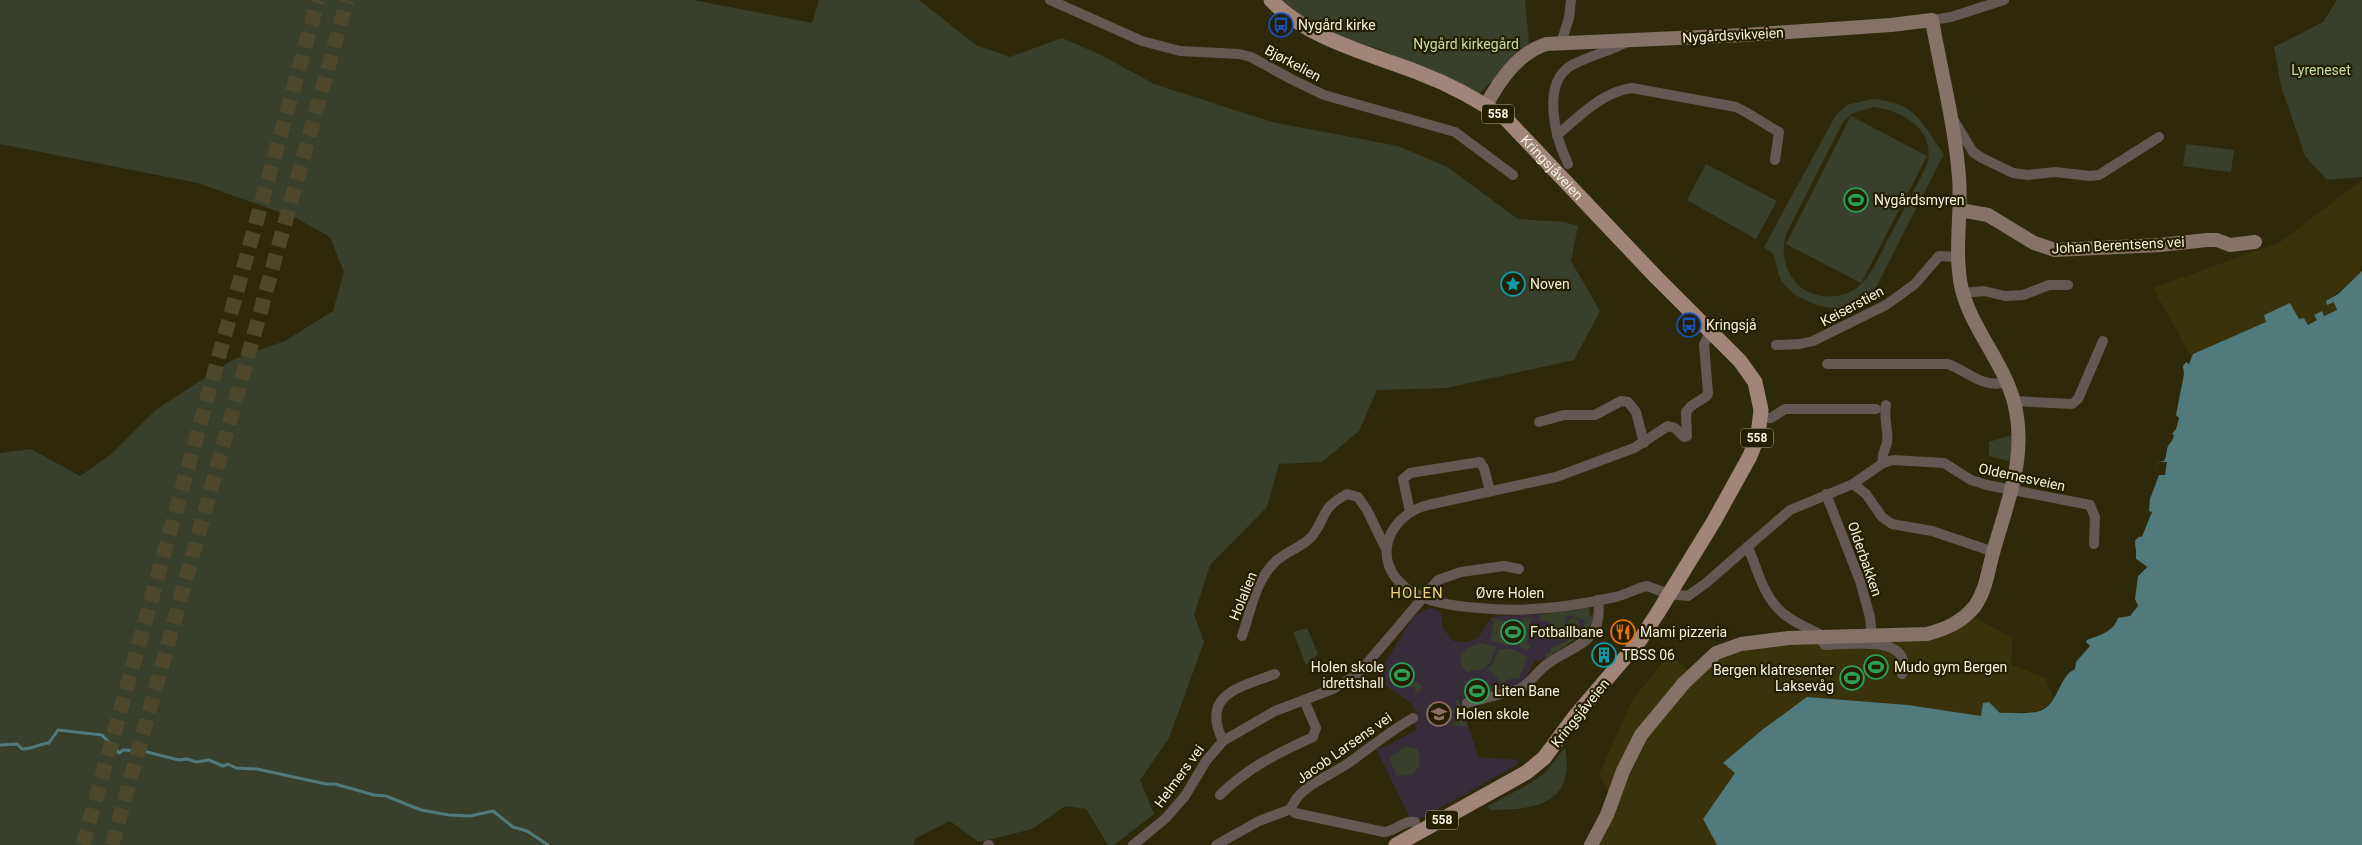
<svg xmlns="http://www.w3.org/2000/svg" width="2362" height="845" viewBox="0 0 2362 845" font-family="Roboto,sans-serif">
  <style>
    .built { fill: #39320a }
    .education { fill: #372c3a }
    .green { fill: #38402c; fill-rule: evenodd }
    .water { fill: #517a7c }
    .pier { fill: #2f290b }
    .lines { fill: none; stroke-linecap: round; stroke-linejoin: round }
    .stream { stroke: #517a7c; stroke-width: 3 }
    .highway-tunnel { stroke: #4d472b; stroke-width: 15; stroke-dasharray: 15 8; stroke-linecap: butt }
    .street { stroke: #655852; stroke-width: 10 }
    .secondary { stroke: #877268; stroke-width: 14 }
    .primary { stroke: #a18579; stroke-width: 15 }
    .labels { text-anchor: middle; stroke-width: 4.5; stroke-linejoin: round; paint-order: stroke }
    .shield { fill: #251f02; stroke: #b6b29d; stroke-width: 1 }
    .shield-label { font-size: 12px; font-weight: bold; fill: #f4f1e0 }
    .poi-label { font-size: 14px; fill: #f4f1e0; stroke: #251f02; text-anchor: start }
    .street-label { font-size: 14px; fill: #f4f1e0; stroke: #251f02 }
    .park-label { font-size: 14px; fill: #c8dfa9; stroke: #251f02 }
    .neighbourhood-label { font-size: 15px; letter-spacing: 1px; fill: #ead386; stroke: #251f02 }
  </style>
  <rect width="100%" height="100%" fill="#2f290b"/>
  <g class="built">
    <path d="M2362 180V265L2360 267 2362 271 2328 301 2334 302 2337 310 2324 316 2315 315 2317 320 2308 325 2299 320 2291 303 2264 316 2267 322 2193 354 2192 358 2153 288 2280 242Z"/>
    <path d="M1968 614 2013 638 2011 665 2045 678 2054 697 2046 707 2038 711 1981 716 1908 705 1807 697 1762 730 1723 763 1736 773 1703 819 1717 845H1583L1600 819 1610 794 1599 774 1633 699 1669 655 1688 670 1718 651 1913 633Z"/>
  </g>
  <path class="education" d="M1429 608 1437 610 1442 614V627L1453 641 1467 642 1478 638 1491 618 1497 616 1563 613 1589 608 1590 616 1594 615 1579 640 1578 637 1546 659 1535 660 1523 683 1461 702 1478 757 1518 760 1517 765 1420 819 1410 818 1376 749 1387 746 1417 729 1411 716 1417 713 1411 703 1375 678 1415 615Z"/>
  <g class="green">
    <path d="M0 0H693L812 23 819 0H919L976 45 1010 57 1062 38 1101 55 1154 84 1272 122 1398 146 1447 167 1518 219 1564 222 1578 226 1571 261 1600 311 1574 360 1446 388 1377 390 1359 431 1322 462 1279 464 1267 507 1210 565 1194 615 1204 642 1169 738 1140 780 1154 814 1114 845H1108L1086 809 1065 806 1032 829 979 842 950 821 916 838 913 845H0V453L31 449 80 476 110 455 157 409 234 359 285 341 333 311 344 272 330 237 296 218 198 183 0 144Z"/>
    <path d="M1274 0H1525L1529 43 1475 98 1383 50 1336 36Z"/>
    <path d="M2337 0H2362V177L2327 180 2305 156 2281 86 2274 47 2323 22Z"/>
    <path d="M1871 99C1917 102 1920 122 1944 154L1873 293C1870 296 1867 302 1863 304 1840 316 1797 303 1783 283 1776 273 1777 261 1773 254 1771 251 1766 249 1764 247L1836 115 1847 105ZM1873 107C1902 110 1937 130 1927 165 1914 191 1900 217 1886 243 1879 257 1872 274 1860 285 1844 301 1812 300 1797 284 1784 269 1781 252 1786 234L1843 122 1851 114Z"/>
    <path d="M1851 116 1927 156 1861 283 1786 244Z"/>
    <path d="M2186 144 2234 150 2231 172 2183 166Z"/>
    <path d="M1706 164 1777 201 1756 239 1687 200Z"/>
    <path d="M2014 434 2013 462 1989 456V442Z"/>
    <path d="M1589 608 1590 616 1594 615 1592 631 1579 640 1578 637 1546 659V654L1551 652 1550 649 1575 637 1576 632 1583 631 1585 620 1571 616 1565 617 1567 633 1564 638H1561L1549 621H1540V615Z"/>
    <path d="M1523 617 1531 618 1527 642 1530 646 1527 651 1518 645H1503L1488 639 1491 638 1494 621 1490 618 1522 624Z"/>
    <circle cx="1573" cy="624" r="6"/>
    <path d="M1307 628 1318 654 1306 665 1293 632Z"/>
    <path d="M1482 643 1496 647 1491 661 1484 669 1467 672 1462 667 1460 656 1468 647Z"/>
    <path d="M1499 649H1513L1527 657 1519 679 1512 678 1502 684 1491 671 1485 672 1493 663Z"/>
    <path d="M1408 678 1423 686 1418 693 1415 691V688L1408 686 1405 682Z"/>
    <path d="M1478 683 1492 686 1493 690 1467 698 1465 697 1464 686Z"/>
    <path d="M1455 700H1458L1468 727 1450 725 1461 718 1459 713H1450L1457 706Z"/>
    <path d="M1452 705 1445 712 1447 716 1456 718 1445 723 1438 709Z"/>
    <path d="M1405 746 1418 749 1420 765 1412 775 1396 776 1390 758Z"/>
    <path d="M1565 747C1576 804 1535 810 1490 810L1488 806 1531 783 1547 771Z"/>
  </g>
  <path class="water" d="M2362 271V845H1717L1703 819 1735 773 1723 763 1762 730 1807 697 1908 705 1981 716 1983 703 1989 702 2000 713C2012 712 2027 715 2040 711 2059 704 2058 677 2075 669L2076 662 2090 646 2086 642 2087 640C2100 635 2113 632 2118 618L2130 616 2138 606 2135 599 2138 576 2147 567 2136 559 2135 540 2143 534 2152 512 2149 511 2150 499 2159 475 2155 471 2158 462 2164 461C2167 456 2166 451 2168 446 2171 442 2173 440 2174 435L2172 434 2176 429 2179 418 2176 415 2184 374 2183 366 2186 362 2189 364 2193 354 2266 322 2264 315 2290 303 2299 319 2304 318 2308 325 2317 320 2314 315 2322 311 2324 316 2337 310 2334 302 2327 305 2326 301 2338 294Z"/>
  <g class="pier">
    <path d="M2158 462H2167L2165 475H2158L2155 471Z"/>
    <path d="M2145 519 2148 520 2143 534 2142 537 2138 536 2136 538 2134 546 2136 549V559L2147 567 2138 576V573L2144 568 2133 560 2131 545 2134 537 2140 534Z"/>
  </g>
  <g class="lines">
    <path class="stream" d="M0 745 17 744 22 749C33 749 39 744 49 743L58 730 102 735 119 753 123 750 143 751 179 760 187 759 196 762 209 760 223 766 228 764 236 768 257 769 326 784H335L374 795 386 796 421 810 449 815 470 816 493 811 513 827 527 831 548 845"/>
    <g class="highway-tunnel">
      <path d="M83 845 318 0"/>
      <path d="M112 845 347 0"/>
    </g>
    <g class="street">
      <path d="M1050 0 1142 41 1180 51 1239 54 1251 57 1291 79 1324 95 1455 132 1513 175"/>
      <path d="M1932 20 1951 17 2004 0"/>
      <path d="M1561 43 1569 18 1571 0"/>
      <path d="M1953 119 1973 152 1982 158 2013 173 2028 175 2055 172 2090 176 2099 175 2159 137"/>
      <path d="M1557 135C1580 116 1602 92 1632 88L1736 107C1751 114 1764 124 1779 132L1775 160"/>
      <path d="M1568 164C1556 139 1540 83 1572 65 1589 56 1610 51 1629 41"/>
      <path d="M1963 293 1984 291 2005 296 2023 295 2049 285H2068"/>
      <path d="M1711 331 1704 344 1708 393 1707 396 1691 406 1686 412 1687 436 1684 437 1675 428 1668 426 1634 448 1556 477 1428 505C1388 515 1370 560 1406 588 1426 603 1455 606 1479 608 1524 613 1571 607 1615 597 1626 595 1636 588 1647 586L1669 594 1688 596 1706 583 1790 510 1853 484 1883 463 1893 460 1944 463 1971 480 1987 485 2090 505 2095 517 2094 544"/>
      <path d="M1776 345 1800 344 1813 341 1886 305 1915 284 1939 256 1957 257"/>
      <path d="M1827 364H1948C1969 372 1983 389 2007 382"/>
      <path d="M2014 401 2072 404 2078 399 2103 341"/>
      <path d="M1761 418H1771L1785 409H1876"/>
      <path d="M1539 422 1564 415H1595L1621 401 1628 402 1636 412 1644 443"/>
      <path d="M1883 463C1881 455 1885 450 1887 443 1889 430 1883 418 1886 405"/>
      <path d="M1853 484 1866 494 1882 517 1892 524 1932 531 1994 552"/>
      <path d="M1826 494 1860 581 1870 617 1872 636"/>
      <path d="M1410 512 1403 479 1410 473 1480 462 1484 468 1490 491"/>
      <path d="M1747 547C1752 555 1755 566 1759 576 1772 610 1785 618 1818 633L1819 638 1825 645C1847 645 1914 633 1902 674"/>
      <path d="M1242 636C1251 611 1255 581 1275 562 1286 551 1304 547 1313 535 1328 514 1320 509 1347 494L1358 497 1367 510 1386 549"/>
      <path d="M1467 703 1520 689C1531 682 1537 672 1546 665 1574 644 1604 644 1598 600"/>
      <path d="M1223 741C1200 694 1240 687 1275 674"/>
      <path d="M1220 795C1247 768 1278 753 1313 737L1316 728 1304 700"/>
      <path d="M1291 809 1295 813 1384 832C1395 831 1404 820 1415 822"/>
      <path d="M988 845H989"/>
      <path d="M1133 845 1166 818 1185 796 1206 761 1223 741 1275 711 1333 689 1358 674 1438 580 1461 572 1504 566 1519 569"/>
      <path d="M1216 845 1259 821 1291 809C1298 786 1332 775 1350 762 1371 747 1390 731 1413 718"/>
    </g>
    <g class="secondary">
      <path d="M1486 105C1500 80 1517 54 1546 44L1744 35 1891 25 1932 20C1941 72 1955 124 1959 177 1962 213 1954 249 1961 286 1970 327 2003 361 2014 402 2028 456 2007 502 1993 553 1988 571 1986 590 1975 606 1962 622 1946 629 1927 634L1789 638 1741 644 1716 653 1684 683 1641 735 1623 771 1607 815 1591 845"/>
      <path d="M1960 210 1988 215 2034 243 2055 250 2160 245 2207 240H2217L2230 245 2255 242"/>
    </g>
    <path class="primary" id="s1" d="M1271 0C1308 39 1368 53 1417 72 1449 84 1479 100 1507 120L1656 277 1740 361 1755 382 1761 410 1758 435 1750 456 1714 521 1657 614 1640 640 1576 715 1544 758 1527 772 1396 845"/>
  </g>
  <defs>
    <g id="bus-ring" transform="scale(1.25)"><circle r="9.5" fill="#251f02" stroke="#1a4fb4" stroke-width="1.5"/><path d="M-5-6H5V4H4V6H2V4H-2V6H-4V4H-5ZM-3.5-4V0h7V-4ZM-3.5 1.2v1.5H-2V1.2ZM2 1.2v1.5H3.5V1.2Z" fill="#1a4fb4"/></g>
    <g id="stadium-ring" transform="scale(1.25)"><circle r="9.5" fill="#251f02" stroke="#2e9e5b" stroke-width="1.5"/><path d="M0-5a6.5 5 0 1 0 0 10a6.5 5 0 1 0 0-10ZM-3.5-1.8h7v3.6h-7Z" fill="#2e9e5b"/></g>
    <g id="sight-ring" transform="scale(1.25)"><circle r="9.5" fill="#251f02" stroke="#0f9aa8" stroke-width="1.5"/><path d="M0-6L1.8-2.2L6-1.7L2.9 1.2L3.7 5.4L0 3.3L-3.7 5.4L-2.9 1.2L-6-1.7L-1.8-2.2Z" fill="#0f9aa8"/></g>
    <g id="restaurant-ring" transform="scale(1.25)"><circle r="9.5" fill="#251f02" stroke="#e8710a" stroke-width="1.5"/><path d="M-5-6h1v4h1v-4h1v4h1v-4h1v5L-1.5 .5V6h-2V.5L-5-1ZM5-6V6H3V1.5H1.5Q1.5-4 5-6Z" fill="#e8710a"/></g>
    <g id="building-ring" transform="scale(1.25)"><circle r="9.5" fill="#251f02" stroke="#0f9aa8" stroke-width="1.5"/><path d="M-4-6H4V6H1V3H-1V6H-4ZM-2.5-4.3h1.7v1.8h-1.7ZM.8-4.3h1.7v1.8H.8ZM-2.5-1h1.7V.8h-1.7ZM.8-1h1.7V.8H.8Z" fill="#0f9aa8"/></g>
    <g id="school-ring" transform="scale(1.25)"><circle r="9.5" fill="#251f02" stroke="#8d6e63" stroke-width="1.5"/><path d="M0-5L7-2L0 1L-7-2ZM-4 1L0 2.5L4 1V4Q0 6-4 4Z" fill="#8d6e63"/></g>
  </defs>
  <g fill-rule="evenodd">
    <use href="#bus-ring" x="1281" y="25"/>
    <use href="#stadium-ring" x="1856" y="200"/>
    <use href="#sight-ring" x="1513" y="284"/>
    <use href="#bus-ring" x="1689" y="325"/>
    <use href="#stadium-ring" x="1513" y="632"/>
    <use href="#restaurant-ring" x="1623" y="632"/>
    <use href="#building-ring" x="1604" y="655"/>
    <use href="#stadium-ring" x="1876" y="667"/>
    <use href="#stadium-ring" x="1402" y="675"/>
    <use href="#stadium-ring" x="1852" y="678"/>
    <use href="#stadium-ring" x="1477" y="691"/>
    <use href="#school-ring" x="1439" y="714"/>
  </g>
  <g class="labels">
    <g class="shield">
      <rect x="1482" y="104.5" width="32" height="19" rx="4"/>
      <rect x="1741" y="428.5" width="32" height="19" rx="4"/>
      <rect x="1426" y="810.5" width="32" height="19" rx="4"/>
    </g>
    <g class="shield-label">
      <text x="1498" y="118">558</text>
      <text x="1757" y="442">558</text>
      <text x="1442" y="824">558</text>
    </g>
    <g class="poi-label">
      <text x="1298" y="30">Nygård kirke</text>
      <text x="1874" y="205">Nygårdsmyren</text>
      <text x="1530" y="289">Noven</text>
      <text x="1706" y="330">Kringsjå</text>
      <text x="1530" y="637">Fotballbane</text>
      <text x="1640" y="637">Mami pizzeria</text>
      <text x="1622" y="660">TBSS 06</text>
      <text x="1384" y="672" text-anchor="end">Holen skole<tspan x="1384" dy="16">idrettshall</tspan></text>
      <text x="1894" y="672">Mudo gym Bergen</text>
      <text x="1834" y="675" text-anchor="end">Bergen klatresenter<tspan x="1834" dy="16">Laksevåg</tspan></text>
      <text x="1494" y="696">Liten Bane</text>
      <text x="1456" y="719">Holen skole</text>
    </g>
    <g class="street-label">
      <text transform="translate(1733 35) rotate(-3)" y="5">Nygårdsvikveien</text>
      <text transform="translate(1293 63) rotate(28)" y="5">Bjørkelien</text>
      <text dy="5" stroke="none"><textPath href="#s1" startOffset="332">Kringsjåveien</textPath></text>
      <text transform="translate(2118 245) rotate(-3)" y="5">Johan Berentsens vei</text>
      <text transform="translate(1852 306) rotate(-28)" y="5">Keiserstien</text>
      <text transform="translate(2022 477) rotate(12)" y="5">Oldernesveien</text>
      <text transform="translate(1865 559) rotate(71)" y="5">Olderbakken</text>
      <text x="1510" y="598">Øvre Holen</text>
      <text transform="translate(1243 596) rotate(-68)" y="5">Holalien</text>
      <text transform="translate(1580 713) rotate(-51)" y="5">Kringsjåveien</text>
      <text transform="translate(1344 748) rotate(-35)" y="5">Jacob Larsens vei</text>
      <text transform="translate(1179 776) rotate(-54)" y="5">Helmers vei</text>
    </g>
    <g class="park-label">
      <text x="1466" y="49">Nygård kirkegård</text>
      <text x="2321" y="75">Lyreneset</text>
    </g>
    <g class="neighbourhood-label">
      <text x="1417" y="598">HOLEN</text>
    </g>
  </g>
</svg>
